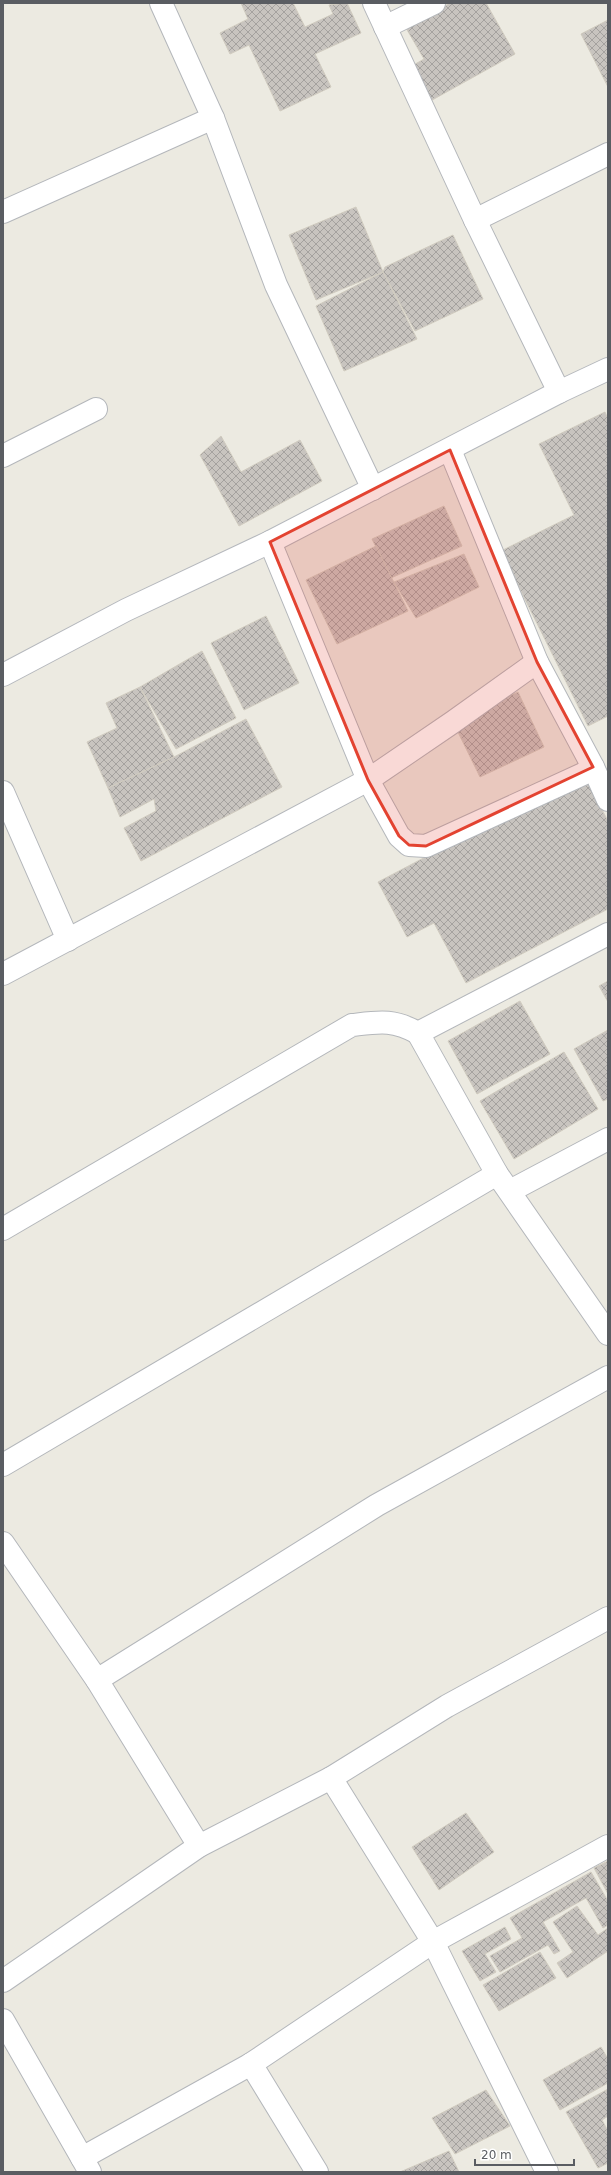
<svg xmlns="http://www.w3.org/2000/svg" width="611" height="2175" viewBox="0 0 611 2175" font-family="'DejaVu Sans',sans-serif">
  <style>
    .building { fill: url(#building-cross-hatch); stroke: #d1ccc0 }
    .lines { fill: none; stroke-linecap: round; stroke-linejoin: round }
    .street-casing { stroke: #b4b7bb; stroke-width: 24 }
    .secondary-casing { stroke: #b5b8bd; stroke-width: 24 }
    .street { stroke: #fff; stroke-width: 22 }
    .secondary { stroke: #fff; stroke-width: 22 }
    .marked { fill: #e34331; fill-opacity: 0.2; stroke: #e34331; stroke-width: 3; stroke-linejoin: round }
  </style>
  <defs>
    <pattern id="building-cross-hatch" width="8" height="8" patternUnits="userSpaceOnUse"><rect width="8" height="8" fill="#c8c4bf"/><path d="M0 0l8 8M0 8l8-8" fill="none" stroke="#a5a29f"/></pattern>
  </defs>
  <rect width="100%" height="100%" fill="#eceae1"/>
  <g class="building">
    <path d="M241 3H293L305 27 333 14 329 5 347 3 361 33 315 54 331 87 280 111 249 45 230 54 220 33 248 19Z"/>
    <path d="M450 3H486L515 54 425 104 405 70 424 59 406 28Z"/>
    <path d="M608 20V87L581 34Z"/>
    <path d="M356 207 383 272 316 300 289 235Z"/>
    <path d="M453 235 483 299 415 331 383 272 385 267Z"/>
    <path d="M383 272 417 339 344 371 316 306Z"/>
    <path d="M605 412 608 419V716L588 726 501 551 574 515 539 444Z"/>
    <path d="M221 436 241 472 300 440 322 481 239 526 200 455Z"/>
    <path d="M444 506 462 546 391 578 372 539Z"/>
    <path d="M376 546 408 611 337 644 306 580Z"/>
    <path d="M464 554 479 587 416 618 394 582Z"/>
    <path d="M266 616 299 683 244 710 211 643Z"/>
    <path d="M202 651 236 718 176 749 140 687Z"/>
    <path d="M140 687 174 757 108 788 87 742 117 728 106 703Z"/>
    <path d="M518 692 544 747 480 777 453 722Z"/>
    <path d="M246 719 282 787 141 861 124 828 156 811 154 799 120 817 108 788 174 757Z"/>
    <path d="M583 774 608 821V909L466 983 434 923 407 937 378 882Z"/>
    <path d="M608 981V1002L599 986Z"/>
    <path d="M520 1001 550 1054 477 1094 448 1041Z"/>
    <path d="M608 1030V1099L603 1101 574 1049Z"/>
    <path d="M564 1052 598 1109 514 1159 480 1101Z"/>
    <path d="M466 1813 494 1852 439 1890 412 1847Z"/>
    <path d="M608 1861V1894L594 1868Z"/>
    <path d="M591 1872 608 1901V1925L603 1928 586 1898 543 1922 560 1951 554 1954 548 1945 500 1972 490 1956 522 1938 510 1918Z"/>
    <path d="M577 1906 598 1935 608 1928V1951L567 1978 557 1963 573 1952 553 1922Z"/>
    <path d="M505 1927 511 1939 485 1954 496 1972 480 1981 462 1951Z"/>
    <path d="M540 1952 556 1978 499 2011 483 1985Z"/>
    <path d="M601 2047 608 2059V2083L560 2110 543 2080Z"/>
    <path d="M608 2089V2116L602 2120 608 2131V2163L598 2168 566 2112Z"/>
    <path d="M486 2090 510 2126 455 2154 432 2118Z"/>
    <path d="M449 2151 459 2172H400Z"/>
  </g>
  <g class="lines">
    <g class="street-casing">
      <g id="street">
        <path d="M161 3 213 118 276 285 373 489"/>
        <path d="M374 3 475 220 559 392"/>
        <path d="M385 27 434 3"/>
        <path d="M3 212 213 118"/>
        <path d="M475 220 608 154"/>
        <path d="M450 450 537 662 593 767 608 800"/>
        <path d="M3 456 96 409"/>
        <path d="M270 542 368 780 399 836 409 845 426 846 583 774 593 767"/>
        <path d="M3 792 68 940"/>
        <path d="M608 934 418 1033 497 1174 608 1334"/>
        <path d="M3 974 368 780 453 722 537 662"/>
        <path d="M510 1191 608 1139"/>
        <path d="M3 1229 352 1025C379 1022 393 1019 418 1033"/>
        <path d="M3 1465 497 1174"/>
        <path d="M3 1543 97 1680 199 1846"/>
        <path d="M97 1680 377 1505 608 1377"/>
        <path d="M331 1778 433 1942 547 2172"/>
        <path d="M3 1981 199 1846 331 1778 447 1706 608 1618"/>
        <path d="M3 2020 90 2172"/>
        <path d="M251 2064 317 2172"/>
        <path d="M82 2158 251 2064 433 1942 608 1846"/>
      </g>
    </g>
    <g class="secondary-casing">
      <path id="secondary" d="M3 675 126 610 270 542 559 392 608 369"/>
    </g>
    <use href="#street" class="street"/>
    <use href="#secondary" class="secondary"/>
  </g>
  <path class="marked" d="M450 450 537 662 593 767 426 846 409 845 399 836 368 780 270 542Z"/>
  <rect width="611" height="2175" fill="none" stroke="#5a5d62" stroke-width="8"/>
  <path d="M475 2159v6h99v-6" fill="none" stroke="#5a5d62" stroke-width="2"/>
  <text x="481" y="2159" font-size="12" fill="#5a5d62" stroke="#ffffff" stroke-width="3" paint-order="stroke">20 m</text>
</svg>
